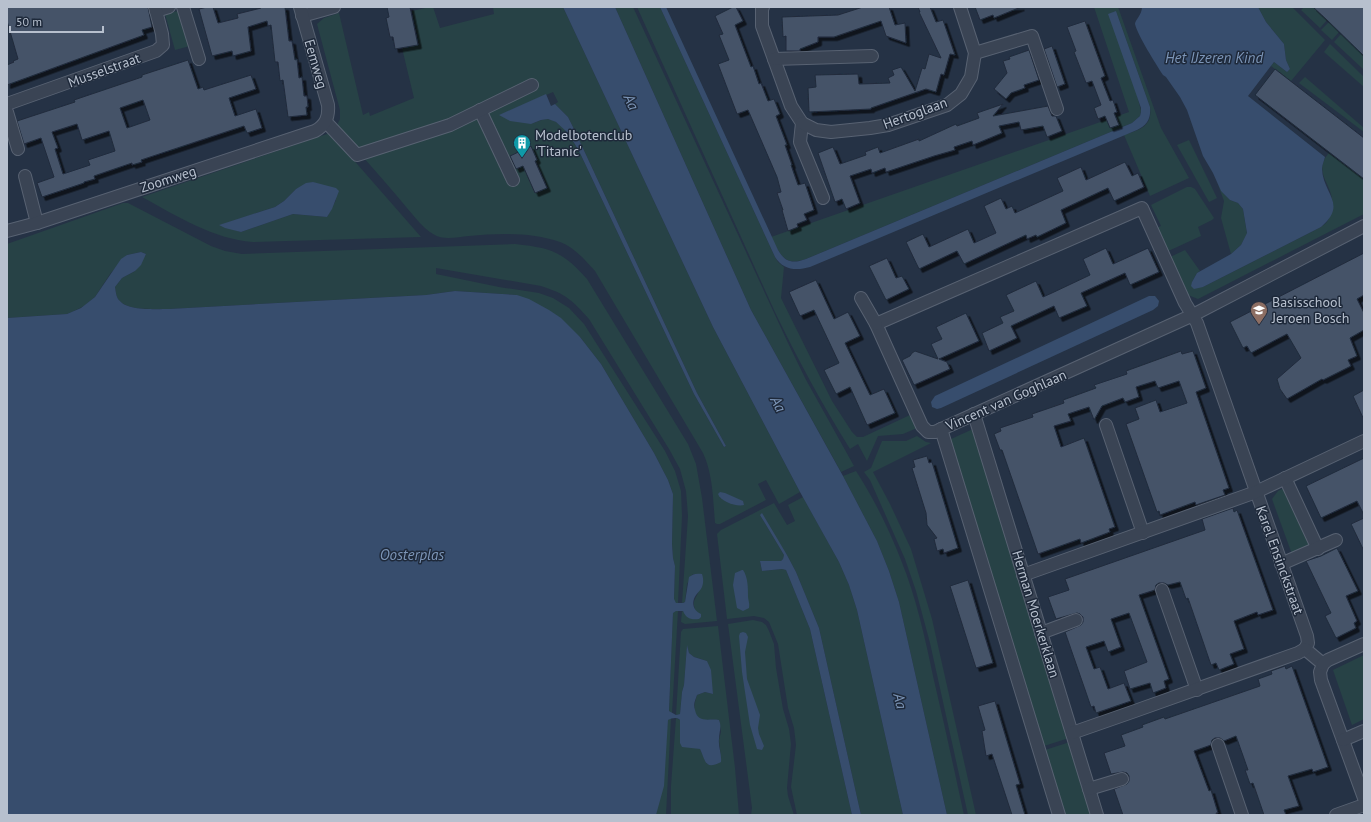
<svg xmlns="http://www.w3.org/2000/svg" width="1371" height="822" viewBox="0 0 1371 822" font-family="'PT Sans',sans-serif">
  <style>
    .green { fill: #274246; fill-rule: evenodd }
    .water { fill: #374d6d }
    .building { fill: #445267; stroke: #202b3c; fill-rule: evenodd; filter: url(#shadow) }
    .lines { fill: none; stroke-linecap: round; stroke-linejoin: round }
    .minor-casing { stroke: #586272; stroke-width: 14 }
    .minor { stroke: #3a4454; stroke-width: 12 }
    .labels { text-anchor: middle; stroke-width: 3; stroke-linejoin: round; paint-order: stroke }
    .street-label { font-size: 14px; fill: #b7c0ce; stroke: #1e293a }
    .poi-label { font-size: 14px; fill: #b7c0ce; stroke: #1e293a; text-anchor: start }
    .water-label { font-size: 15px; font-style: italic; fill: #7c95b7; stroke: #1e293a }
  </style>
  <defs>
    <filter id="shadow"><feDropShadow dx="3.5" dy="3.5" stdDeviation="0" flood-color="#0009"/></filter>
  </defs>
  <rect width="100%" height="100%" fill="#253245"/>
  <g class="green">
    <path d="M430 7H433L440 28 494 14 493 7H563L713 327 800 492 779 504 766 480 758 484 766 500 720 524H717L715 523C713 500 713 474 703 453L595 271C585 260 574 247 560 242 532 232 498 233 469 236 457 237 444 241 433 234 424 229 414 216 407 208 393 191 378 174 363 157L447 122 357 151 355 144 336 127 340 119V110L317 24 324 18 339 13 363 115 369 112 370 116 414 98 402 48 419 44 412 11ZM553 92 558 102 555 104 568 117 574 129 697 393 726 446 724 447 694 394 579 151C572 140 563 121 547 119 541 119 535 124 530 123 520 122 509 118 500 115Z"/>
    <path d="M615 7H633L788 343 805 378 854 466 841 472 751 310Z"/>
    <path d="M637 7H660L775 257 778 262 784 267 781 298 832 401 852 432 857 437H863L910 415 917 428 903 434 878 436 867 461 858 444 850 449C822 404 797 358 774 310Z"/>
    <path d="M1094 7H1118L1161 128 1189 178 1150 196 1124 135C1139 130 1153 127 1150 107L1116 11 1141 111 1140 116 1132 123 806 259C784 267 780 254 771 237L1129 112Z"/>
    <path d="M1258 7H1292L1325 40 1291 81 1271 66 1274 62 1287 72 1290 69 1286 60 1284 44 1266 22Z"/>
    <path d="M1304 7H1318L1316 10 1327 20 1320 28 1301 10Z"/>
    <path d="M178 11 180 12 190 46 175 50 165 14Z"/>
    <path d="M1329 22 1339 32 1332 40 1321 30Z"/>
    <path d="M1341 34 1364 56V68L1363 69 1334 42Z"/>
    <path d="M1330 44 1364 77V87L1324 52Z"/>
    <path d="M1305 77 1364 128V132L1299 83Z"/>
    <path d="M330 133 421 237 253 242C213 239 177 216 142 197ZM313 182 336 200 327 217 293 214 241 232 220 225 275 207 284 201 296 189Z"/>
    <path d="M1189 140 1217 198 1209 202 1177 145Z"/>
    <path d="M1329 153 1364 179V214L1198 299 1188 295 1168 258 1185 250 1200 271 1197 273 1192 282 1203 287 1321 227C1323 225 1327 223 1328 220 1330 217 1333 202 1332 199 1330 182 1313 171 1329 153Z"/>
    <path d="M1217 182 1221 191 1230 200 1238 203 1243 209 1247 234 1241 245 1231 254 1221 218 1224 201Z"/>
    <path d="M1187 187H1191L1195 189 1214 218 1212 220 1198 227 1201 236 1164 253 1153 229 1161 226 1151 205Z"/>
    <path d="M123 203H128L211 246 225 251 242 254 515 244C551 248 562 251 587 279L688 444 696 464 702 498 717 621 685 624 681 622 682 611 684 612H696C691 600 696 600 699 590 701 585 701 579 702 574H693L687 584 685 602 682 603 688 516 686 491 680 469 669 449 589 319C572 300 566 294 541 286L436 268V274L499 287 539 293 553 298 569 308 584 324 665 451 675 471 681 491 682 516 678 603H676L674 600 675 566 673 558 672 544 673 494 668 480 654 453 601 364 580 337 517 295 455 291 426 295 169 309C157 309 128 311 120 301 116 298 116 292 115 287L122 278 135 271 146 254 141 252 127 255 110 274 95 297 84 306 72 312 67 314 7 318V244Z"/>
    <path d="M973 429 1069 738 1044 746 952 445 951 439Z"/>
    <path d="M917 436 926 442 931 443 873 472 890 504 911 549 932 619 976 815H968L930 643 916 591 905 559 870 480 864 472 871 468 882 441H906Z"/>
    <path d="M856 471C874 499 889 529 901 560 916 597 925 637 933 676 944 722 954 769 964 815H947L899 602 889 571 877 541 843 476Z"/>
    <path d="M1286 487 1311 541 1310 549 1293 557 1272 499 1278 491Z"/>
    <path d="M803 497 839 562 849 585 857 610 903 815H861L819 628 796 572 787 555 760 515 784 555 783 559 781 561 760 562 762 571 782 569 786 570 810 629 852 815H797L791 787 796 745 794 728 788 708 778 644 769 622 764 618 754 616 727 619 717 534 721 530 774 503 787 525 795 521 788 505Z"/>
    <path d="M676 611H678L672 713 669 711 673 612Z"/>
    <path d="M753 620 762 622 766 625 769 631 774 644 776 668 783 709 789 729 791 744 787 788 788 796 794 815H751L752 808 728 624Z"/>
    <path d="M718 626 735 768 739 815H671V786L676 718 680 720V743L700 749 707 764 721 758 719 740 721 732 719 720C713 719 705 721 700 719 691 715 695 701 697 695L705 692 713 694 707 661 694 657 689 653 687 646 684 685 682 692 680 714 676 715 681 632 683 629Z"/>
    <path d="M1364 655V719L1352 725 1333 670Z"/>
    <path d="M671 718 666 815H656L668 720Z"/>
    <path d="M1070 742 1092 815H1065L1045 750Z"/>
  </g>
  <g class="water">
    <path d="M563 7H615L751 310 843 476 877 541 889 571 899 602 947 815H903L857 610 849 585 839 562 800 492 713 327Z"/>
    <path d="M660 7H666L778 250C785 262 792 264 806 259L1132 123 1140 116 1141 112V108L1108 14 1116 11 1150 107C1151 119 1147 125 1137 130L810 267C796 271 783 270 775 257Z"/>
    <path d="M1142 7H1258L1266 22 1284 44 1286 60 1290 69 1287 72 1274 62 1248 96 1325 157C1324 161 1322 165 1322 169 1323 194 1348 204 1321 227L1203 287 1194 289 1191 286 1192 282 1197 273 1231 254 1241 245 1247 233 1243 209 1238 203 1230 200 1221 191 1213 173 1203 156 1187 110 1180 97 1166 77 1163 75C1156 64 1138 36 1135 24 1135 20 1142 15 1142 7Z"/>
    <path d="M546 94 551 106 555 104 568 117 574 129 697 393 726 446 724 447 694 394 579 151 568 133 556 122 548 119 541 120 531 124 510 121 499 115Z"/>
    <path d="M313 182 336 188 339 191 332 209 327 217 293 214 241 232 225 228 219 225 275 207 284 201 296 189 306 183Z"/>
    <path d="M141 252 146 254 141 265 135 271 122 278 115 287C116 292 116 298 120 301 128 311 157 309 169 309L426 295 455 291 517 295 529 299 549 310 561 318 580 337 601 364 654 453 668 480 673 494 672 544 673 558 675 566 674 599 676 603H683L685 602 689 577C693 574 696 573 702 574 703 577 704 582 702 587 701 590 698 592 696 595 691 602 693 611 701 614V617L699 619C690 620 686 618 683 611H676L673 613 669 711 676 715 680 714 682 692 684 685 687 645 689 653 694 657 707 661 711 670 713 694 705 692 697 695C695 701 693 704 695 710 698 724 709 718 719 720 722 727 719 732 719 739 718 747 722 754 721 762 705 770 706 762 700 749L682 747 680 743V720C677 717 672 718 668 720L664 786 656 815H7V318L67 314 81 308 95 297 121 259 127 255Z"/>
    <path d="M1149 296H1155L1159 301 1158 306 1153 310 941 408 937 409 932 407 931 402 935 396Z"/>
    <path d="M720 492 725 493 743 501 744 505C736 507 720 501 718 494Z"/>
    <path d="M762 513 787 555 796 572 819 628 861 815H852L810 629 786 570 782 569 762 571 760 561H781L783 559 784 555 760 515Z"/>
    <path d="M742 570H743C748 577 748 588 748 596 748 600 750 603 749 608L743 611 737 608 733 585 735 573Z"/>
    <path d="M743 632 746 633 748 637 745 652 747 679 760 715 758 728 759 734 764 746 762 750 757 749 750 725 742 672 739 636 740 633Z"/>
  </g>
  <g class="building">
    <path d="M7 7H148L152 27 142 30 144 35 7 85V65L14 62 13 61 18 59 7 21Z"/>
    <path d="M207 7H213L218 23 238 18 237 14 261 8 260 7H285L289 41H292L295 60 297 59 299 78 302 77 304 96H307L308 107H306L307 115 288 117 283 80 280 81 278 62H275L271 25 268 26 267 21 248 27 251 51 233 56 232 51 212 56 199 9Z"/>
    <path d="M387 7H410L418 45 395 49 393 37H390L386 18 389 17Z"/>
    <path d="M733 7H736L743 21 735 25 751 67 753 66 759 84 761 83 768 101 774 99 780 114 776 116 787 145H785L792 165H791L798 185 805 183 814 210 804 214 807 220 797 224 798 227 788 231 782 210H783L777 193 781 192 777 177 748 110 737 114 718 64 729 60 719 35 723 34 715 16Z"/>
    <path d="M863 7H889L895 25 905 23 906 43 886 36 881 21 834 37H818V42L800 49V51H786V36L783 37 782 17 838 15Z"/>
    <path d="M918 7H930L936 22 943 20 955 55 950 54 944 75 941 74 936 92 926 89 871 108V109L809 112 808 88 816 87 815 75 858 74 859 84 890 83 888 78 894 75 892 70 901 67 915 91 922 68 925 69 929 54 941 58 919 12H920Z"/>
    <path d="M975 7H1021L994 18 993 15 980 20Z"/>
    <path d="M1313 7H1364V56L1327 20Z"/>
    <path d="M1085 21 1105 76 1101 78 1110 101 1113 100 1117 112 1114 113 1119 125 1110 128 1105 116 1098 119 1094 108 1101 105 1092 81 1086 83 1074 52 1076 51 1067 27Z"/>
    <path d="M1052 46 1065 84 1057 87 1044 49Z"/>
    <path d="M1029 50 1039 80 1024 85 1025 88 1011 93 1006 99 994 89 1007 73 1003 61 1010 59 1009 57Z"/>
    <path d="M188 60 198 89 203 87 204 90 251 75 256 89 229 98 235 116 256 109 262 128 247 133 244 126 141 160 142 162 132 165V163L94 176 95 179 84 182V183L42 197 37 183 54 177 41 138 24 144 17 121 75 102 74 100 142 77V75ZM143 100 150 120 127 128 120 108ZM77 124 82 140 109 131 115 151 88 160 90 165 63 174 55 149 58 148 52 132Z"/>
    <path d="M1275 69 1364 138V179L1255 95Z"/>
    <path d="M1003 104 993 116 1048 106 1052 116H1056L1062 131 1047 137 1043 126 1021 130 1019 122 999 126 1002 133 973 145 972 141 954 147 955 150 934 156 886 172 885 168 872 173 871 169 850 176 860 203 846 209 842 199 835 202 818 153 833 147 840 164 866 155 865 152 878 147 880 153 919 139V141L956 124 957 126 979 118 977 113Z"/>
    <path d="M531 146 537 160 535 161 547 188 535 193 523 166 516 169 510 156Z"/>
    <path d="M1125 162 1132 176 1138 173 1144 187 1114 201 1108 188 1061 210 1066 223 1037 237 1036 235 1027 239 1026 235 964 264 957 251 919 269 906 242 923 234 929 247 968 229 974 243 996 233 984 206 1001 198 1006 209 1012 206 1015 213 1063 191 1057 178 1081 167 1086 180Z"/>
    <path d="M1106 248 1113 264 1148 248 1159 272 1130 285 1125 273 1081 293 1087 306 1059 318 1054 306 1011 326 1017 338 989 351 982 333 1003 323 1000 317 1014 311 1006 295 1036 281 1043 297 1054 292 1090 275 1083 259Z"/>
    <path d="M1364 253V295L1357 299 1364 313V330L1350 338 1357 356 1348 360 1351 366 1323 380 1322 379 1287 399 1280 389 1277 379 1301 358 1287 334 1251 353 1247 346 1243 348 1230 322Z"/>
    <path d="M887 258 896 278 902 276 909 289 886 300 869 266Z"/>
    <path d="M816 280 834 319 848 312 860 336 845 343 870 395 884 389 895 413 867 425 850 387 836 394 824 370 839 363 814 310 800 316 789 292Z"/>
    <path d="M966 313 979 341 939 359 947 362 950 369 914 385 902 360 910 356 912 353 915 351 938 359 931 344 942 339 936 327Z"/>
    <path d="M1181 351 1182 354 1193 351 1206 388 1196 392 1229 488 1223 490 1225 495 1196 505 1195 502 1160 515 1159 511 1157 512 1126 424 1139 419 1135 408 1156 400 1160 412 1187 403 1179 381 1158 388 1155 381 1136 387 1139 397 1125 402 1123 398 1102 406 1094 420 1089 407 1068 414 1071 421 1054 426 1061 447 1084 438 1115 527 1109 529 1110 532 1081 543 1080 539 1038 554 1002 450H1000L994 434 1001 431 1000 428 1033 417 1032 414 1064 403 1063 400 1096 388 1094 385 1127 374 1126 371Z"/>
    <path d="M1364 390V420L1353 396Z"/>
    <path d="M927 456 929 463 932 462 958 548 944 553 943 549 937 551 934 539 937 538 927 525 926 513 912 468 915 467 913 460Z"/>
    <path d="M1364 458V515L1357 501 1321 518 1306 486Z"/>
    <path d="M1233 508 1234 512 1237 510 1273 610 1258 615 1257 612 1234 621 1244 649 1230 654 1234 664 1219 670 1216 663 1211 665 1188 598 1186 599 1180 582 1168 585 1164 583H1159L1156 585 1155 590 1139 595 1169 679 1164 681 1166 688 1153 693 1150 683 1130 689 1124 671 1147 662 1129 613 1111 619 1121 647 1108 652 1104 641 1086 647 1094 669 1100 667 1108 689 1124 683 1131 701 1096 713 1094 706 1091 707 1065 632 1081 625 1083 622V617L1080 614 1077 613 1056 619 1048 597 1069 590 1065 579 1205 530 1202 519Z"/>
    <path d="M1364 518V551L1351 524Z"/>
    <path d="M1337 548 1358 591 1346 596 1357 621 1354 623 1356 628 1336 638 1325 616 1331 613 1306 561 1321 556Z"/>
    <path d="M968 580 993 663 976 668 950 586Z"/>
    <path d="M1285 666 1286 669 1292 666 1328 767 1313 772 1312 769 1288 776 1299 806 1284 810 1286 815H1264L1253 783 1250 784 1245 770H1248L1236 736 1224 741 1220 738H1215L1212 740 1211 745 1194 751 1209 791 1211 790 1218 813H1216L1217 815H1123L1114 789 1127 784 1129 781V776L1127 773 1123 772 1111 774 1104 753 1125 746 1121 735 1143 727 1142 725 1164 717 1165 719 1260 686 1258 679 1272 674 1271 671Z"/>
    <path d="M995 701 1020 784 1016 785 1025 815H1012L992 754 986 756 982 731 985 730 978 706Z"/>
  </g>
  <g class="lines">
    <g class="minor-casing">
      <g id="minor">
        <path d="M183 7 199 59"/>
        <path d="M763 7 762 9V26L791 106 802 123 800 142 823 198"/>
        <path d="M156 11 169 7"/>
        <path d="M302 16 334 7"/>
        <path d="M975 53 1032 36 1057 109"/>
        <path d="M774 59 872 56"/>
        <path d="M7 104 156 51 163 45 162 34 155 7"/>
        <path d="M480 110 513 180"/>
        <path d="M7 112 18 149"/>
        <path d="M326 122 357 155 450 125 532 85"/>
        <path d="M802 123 816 130 831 132 870 128 888 125 947 105 961 94 971 77 975 53 960 7"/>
        <path d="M25 176 37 223"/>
        <path d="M1364 226 1193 315 935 432H928L922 426 876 324 1142 208 1185 303 1197 323 1307 636 1308 643 1305 649 1323 664 1320 672 1321 680 1364 798"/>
        <path d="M7 231 37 223 315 131C326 125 329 117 328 105L300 7"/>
        <path d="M861 298 876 324"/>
        <path d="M974 414 1097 815"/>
        <path d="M1106 425 1143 533"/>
        <path d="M941 429 1059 815"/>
        <path d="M1285 478 1318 549"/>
        <path d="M1281 564 1336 540"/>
        <path d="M1023 575 1256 492 1364 441"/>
        <path d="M1162 590 1197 690"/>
        <path d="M1041 633 1076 620"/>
        <path d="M1323 664 1328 660 1364 644"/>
        <path d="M1072 733 1135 711 1298 653 1305 649"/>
        <path d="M1343 740 1364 731"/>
        <path d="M1218 745 1242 815"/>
        <path d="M1089 789 1122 779"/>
        <path d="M1336 815 1364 805"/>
      </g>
    </g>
    <use href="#minor" class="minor"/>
  </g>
  <defs>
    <g id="building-pin" transform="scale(0.9)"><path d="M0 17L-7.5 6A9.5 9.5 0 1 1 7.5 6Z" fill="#0f9aa8" stroke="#1e293a"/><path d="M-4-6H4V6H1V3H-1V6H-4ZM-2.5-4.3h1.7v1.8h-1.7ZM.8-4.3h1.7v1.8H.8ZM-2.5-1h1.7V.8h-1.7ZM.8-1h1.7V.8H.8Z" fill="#fff"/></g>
    <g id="school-pin" transform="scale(0.9)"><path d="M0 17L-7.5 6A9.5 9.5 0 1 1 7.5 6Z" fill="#8d6e63" stroke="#1e293a"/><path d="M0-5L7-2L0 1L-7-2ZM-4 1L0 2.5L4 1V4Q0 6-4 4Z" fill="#fff"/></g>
  </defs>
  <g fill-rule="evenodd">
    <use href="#building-pin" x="522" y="143"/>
    <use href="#school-pin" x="1259" y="310"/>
  </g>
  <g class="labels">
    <g class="street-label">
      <text transform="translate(316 64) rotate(74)" y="5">Eemweg</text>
      <text transform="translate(104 70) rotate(-20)" y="5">Musselstraat</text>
      <text transform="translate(915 113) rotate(-20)" y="5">Hertoglaan</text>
      <text transform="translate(168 179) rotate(-18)" y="5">Zoomweg</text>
      <text transform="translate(1006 400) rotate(-24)" y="5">Vincent van Goghlaan</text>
      <text transform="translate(1280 560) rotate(70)" y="5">Karel Ensinckstraat</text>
      <text transform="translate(1036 614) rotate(73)" y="5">Herman Moerkerklaan</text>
    </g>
    <g class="poi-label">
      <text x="535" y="140">Modelbotenclub<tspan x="535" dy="16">'Titanic'</tspan></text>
      <text x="1272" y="307">Basisschool<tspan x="1272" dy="16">Jeroen Bosch</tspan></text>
    </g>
    <g class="water-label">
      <text x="1214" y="63">Het IJzeren Kind</text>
      <text transform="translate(631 102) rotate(65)" y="5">Aa</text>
      <text transform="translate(778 404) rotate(62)" y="5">Aa</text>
      <text x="412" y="560">Oosterplas</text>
      <text transform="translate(900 701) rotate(77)" y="5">Aa</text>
    </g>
  </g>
  <rect width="1371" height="822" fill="none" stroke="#b7c0ce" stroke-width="16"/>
  <path d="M10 26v6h93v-6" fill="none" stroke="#b7c0ce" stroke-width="2"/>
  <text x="16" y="26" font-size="12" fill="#b7c0ce" stroke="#1e293a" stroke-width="3" paint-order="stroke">50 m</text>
</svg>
